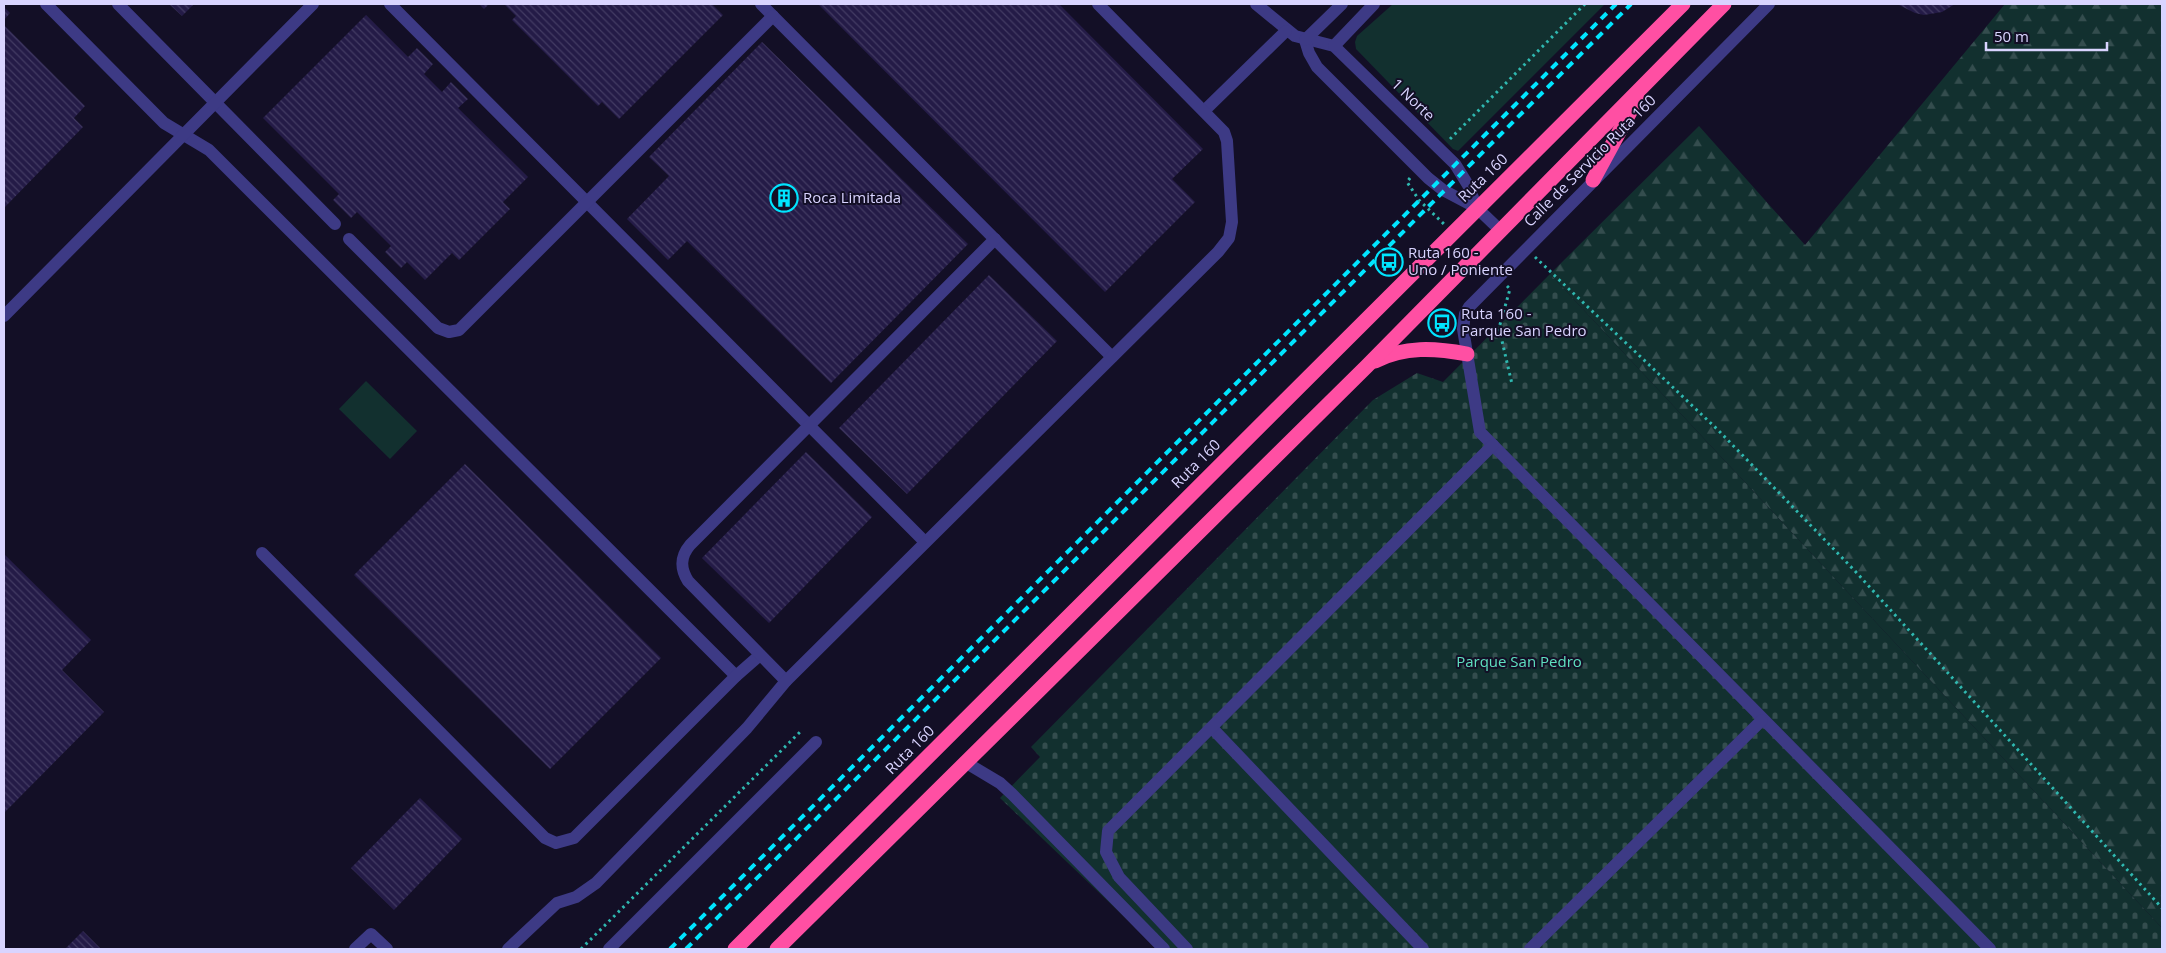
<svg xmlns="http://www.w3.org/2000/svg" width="2166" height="953" viewBox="0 0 2166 953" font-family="'Open Sans',sans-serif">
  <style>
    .green { fill: #12302f }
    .forest { fill: url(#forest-firs) }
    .cemetery { fill: url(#cemetery-stones) }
    .building { fill: url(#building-back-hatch) }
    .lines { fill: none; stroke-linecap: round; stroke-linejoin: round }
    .path { stroke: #2fb8b0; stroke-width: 3; stroke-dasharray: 2.5 4; stroke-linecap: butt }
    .minor { stroke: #3d3a85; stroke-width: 12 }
    .highway { stroke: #ff4fa3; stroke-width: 15 }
    .rail { stroke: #00e5ff; stroke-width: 4; stroke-dasharray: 8 6; stroke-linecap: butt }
    .labels { text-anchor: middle; stroke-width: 4; stroke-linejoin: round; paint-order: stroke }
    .street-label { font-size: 15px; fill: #d9d4ff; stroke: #130f26 }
    .poi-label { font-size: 15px; fill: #d9d4ff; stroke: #130f26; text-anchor: start }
    .park-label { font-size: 15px; fill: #5fe0c0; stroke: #130f26 }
  </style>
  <defs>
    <pattern id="forest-firs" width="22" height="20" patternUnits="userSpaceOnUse" patternTransform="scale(1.25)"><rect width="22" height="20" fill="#12302f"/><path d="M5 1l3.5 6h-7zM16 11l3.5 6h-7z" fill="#344d4e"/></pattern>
    <pattern id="cemetery-stones" width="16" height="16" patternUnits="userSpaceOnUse" patternTransform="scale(1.25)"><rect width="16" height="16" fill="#12302f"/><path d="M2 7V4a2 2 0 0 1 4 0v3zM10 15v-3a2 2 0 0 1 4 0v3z" fill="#344d4e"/></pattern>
    <pattern id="building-back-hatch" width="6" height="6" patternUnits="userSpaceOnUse" patternTransform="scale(1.25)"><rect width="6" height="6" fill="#241b47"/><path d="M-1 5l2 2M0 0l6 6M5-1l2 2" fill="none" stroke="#433b63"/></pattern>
  </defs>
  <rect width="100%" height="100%" fill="#130f26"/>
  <g class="green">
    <path d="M1393 4H1605L1458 151 1453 149 1356 49 1355 42 1357 36Z"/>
    <path d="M366 381 417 431 390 459 339 409Z"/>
  </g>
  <path class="forest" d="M2005 4H2162V928L1550 274 1699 126 1805 245Z"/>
  <path class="cemetery" d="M1550 274 2162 928V949H1158L1000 798 1040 757 1031 747 1373 400 1417 373 1443 382Z"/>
  <g class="building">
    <path d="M169 4H194L182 16Z"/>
    <path d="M479 4H489L484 9Z"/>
    <path d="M504 4H712L723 15 619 119 602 102 598 106 512 20 516 16Z"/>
    <path d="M818 4H1059L1203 149 1172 179 1195 202 1105 292Z"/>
    <path d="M1897 4H1955L1942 12 1924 15 1915 13Z"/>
    <path d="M4 7 10 13 4 20Z"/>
    <path d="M366 15 408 57 417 48 433 64 424 74 442 92 451 82 468 99 458 108 528 177 503 202 510 209 459 260 452 253 425 280 407 262 401 268 385 252 391 246 357 212 351 218 333 200 339 194 263 118Z"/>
    <path d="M4 25 85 106 74 118 83 127 4 208Z"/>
    <path d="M762 42 968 244 831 383 687 241 668 260 627 219 669 176 649 157Z"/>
    <path d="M989 275 1057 341 907 494 839 428Z"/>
    <path d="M806 452 872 517 769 623 702 558Z"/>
    <path d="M465 464 661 658 550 769 354 575Z"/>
    <path d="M4 554 91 640 62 670 104 712 4 813Z"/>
    <path d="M420 798 462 839 394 910 351 868Z"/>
    <path d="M83 931 101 949H65Z"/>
  </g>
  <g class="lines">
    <g class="path">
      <path d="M1450 139 1585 4"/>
      <path d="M1410 178 1407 182 1419 200 1444 224"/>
      <path d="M1535 257 1718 430 1855 571 2162 908"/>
      <path d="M1507 286 1510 289 1499 328 1512 384"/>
      <path d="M581 949 802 730"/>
    </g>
    <g class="minor">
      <path d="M46 4 164 123 209 150 736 676"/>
      <path d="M118 4 335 224"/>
      <path d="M390 4 925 542"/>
      <path d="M761 4 1112 357"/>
      <path d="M1256 4 1295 36 1334 46 1455 164 1468 185 1477 208"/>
      <path d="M1769 4 1469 307 1465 314 1463 329 1480 432 1990 949"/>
      <path d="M1305 40 1309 53 1317 67 1428 178 1443 190 1477 208 1501 231"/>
      <path d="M1305 40 1342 4"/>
      <path d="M1334 46 1374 4"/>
      <path d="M1205 110 1286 31"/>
      <path d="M349 239 438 328 449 332 459 330 773 16"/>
      <path d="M4 316 313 4"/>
      <path d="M262 553 545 838 556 843 574 838 736 676 760 655"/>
      <path d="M786 681 688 581C680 568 680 557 690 545L995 239"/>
      <path d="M1212 728 1423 949"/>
      <path d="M965 762 1000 783 1012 794 1164 949"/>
      <path d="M355 949 371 934 387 949"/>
      <path d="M508 949 557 903 576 897 596 883 747 728 786 681 1218 252 1229 238 1232 222 1227 141 1224 132 1098 4"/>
      <path d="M609 949 816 742"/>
      <path d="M1187 949 1119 877 1106 852 1108 831 1493 445"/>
      <path d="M1530 949 1762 720"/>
    </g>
    <g class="highway">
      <path d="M1593 180 1637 99"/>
      <path d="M1375 361C1405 346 1435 348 1467 354"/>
      <path d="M735 949 1683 4"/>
      <path d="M777 949 1367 366 1724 4"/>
    </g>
    <g class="rail">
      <path d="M670 949 1616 4"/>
      <path d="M686 949 1631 4"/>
    </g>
  </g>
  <defs>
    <g id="building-ring" transform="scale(1.4375)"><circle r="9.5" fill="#130f26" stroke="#00e5ff" stroke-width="1.5"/><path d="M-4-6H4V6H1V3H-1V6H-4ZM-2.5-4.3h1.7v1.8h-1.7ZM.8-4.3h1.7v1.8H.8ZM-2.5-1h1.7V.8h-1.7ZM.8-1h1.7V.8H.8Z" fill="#00e5ff"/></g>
    <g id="bus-ring" transform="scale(1.4375)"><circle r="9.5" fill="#130f26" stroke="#00e5ff" stroke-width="1.5"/><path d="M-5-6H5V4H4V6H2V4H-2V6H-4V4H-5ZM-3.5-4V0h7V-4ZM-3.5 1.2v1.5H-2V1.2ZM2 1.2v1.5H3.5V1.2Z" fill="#00e5ff"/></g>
  </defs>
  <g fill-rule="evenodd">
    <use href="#building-ring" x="784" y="198"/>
    <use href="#bus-ring" x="1389" y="262"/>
    <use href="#bus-ring" x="1442" y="323"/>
  </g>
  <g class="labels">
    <g class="street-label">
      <text transform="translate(1413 100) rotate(44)" y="5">1 Norte</text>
      <text transform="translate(1590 161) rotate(-45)" y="5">Calle de Servicio Ruta 160</text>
      <text transform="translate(1483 178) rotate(-44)" y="5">Ruta 160</text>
      <text transform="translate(1196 464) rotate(-45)" y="5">Ruta 160</text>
      <text transform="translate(910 750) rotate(-45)" y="5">Ruta 160</text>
    </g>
    <g class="poi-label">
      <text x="803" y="203">Roca Limitada</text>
      <text x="1408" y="258">Ruta 160 -<tspan x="1408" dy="17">Uno / Poniente</tspan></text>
      <text x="1461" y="319">Ruta 160 -<tspan x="1461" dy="17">Parque San Pedro</tspan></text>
    </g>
    <g class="park-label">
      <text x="1519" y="667">Parque San Pedro</text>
    </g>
  </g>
  <rect width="2166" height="953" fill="none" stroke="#d9d4ff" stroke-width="10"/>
  <path d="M1986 42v8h121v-8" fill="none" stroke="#d9d4ff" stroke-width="2.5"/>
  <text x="1994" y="42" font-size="15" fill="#d9d4ff" stroke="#130f26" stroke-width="4" paint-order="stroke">50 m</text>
</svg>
